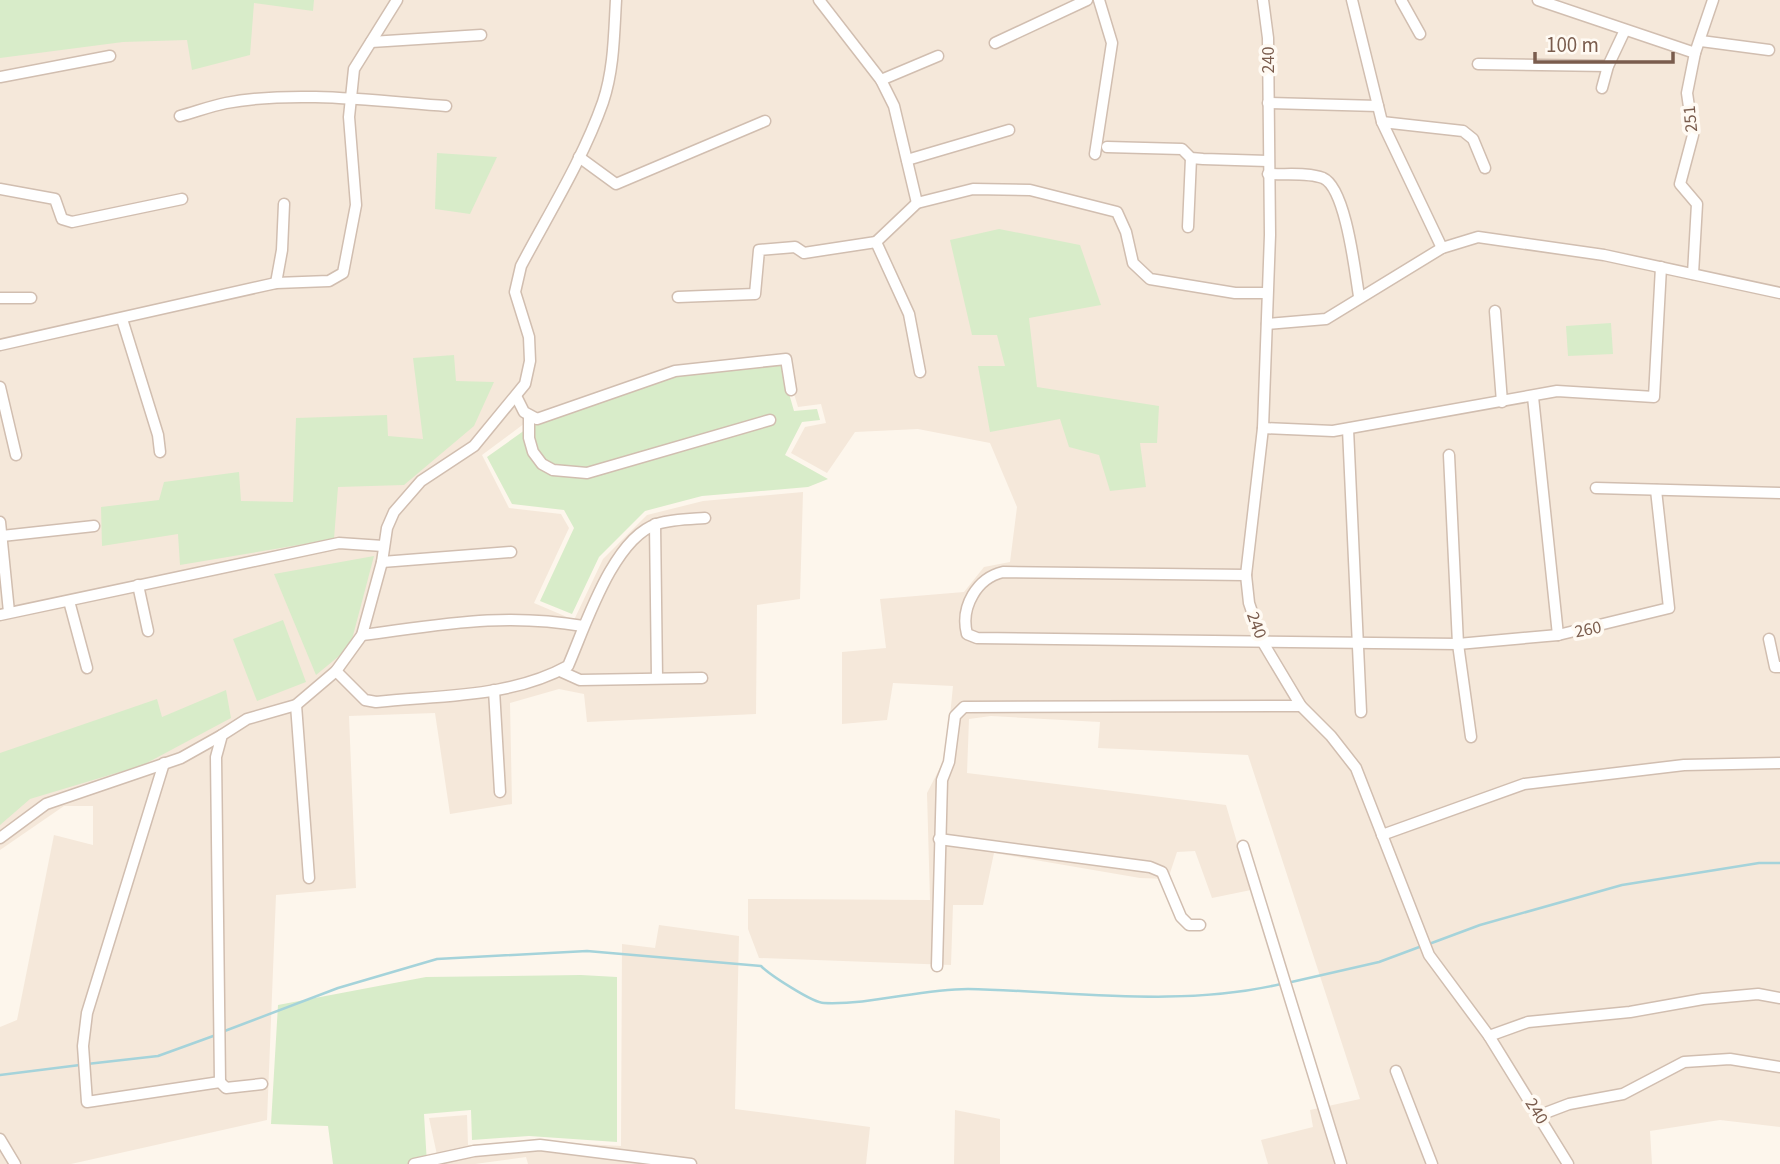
<svg xmlns="http://www.w3.org/2000/svg" width="1780" height="1164" viewBox="0 0 1780 1164" font-family="'Source Sans 3',sans-serif">
  <style>
    .residential { fill: #f5e8da }
    .green { fill: #d8ecc9 }
    .lines { fill: none; stroke-linecap: round; stroke-linejoin: round }
    .stream { stroke: #a5d3da; stroke-width: 2.5 }
    .minor-casing { stroke: #d1beb0; stroke-width: 13 }
    .minor { stroke: #fff; stroke-width: 10 }
    .labels { text-anchor: middle; stroke-width: 7; stroke-linejoin: round; paint-order: stroke }
    .street-label { font-size: 18px; fill: #7a5c4d; stroke: #fffaf3 }
  </style>
  <rect width="100%" height="100%" fill="#fdf6ec"/>
  <g class="residential">
    <path d="M0 0H1780V1127L1720 1120 1650 1131 1652 1164H1268L1261 1140 1313 1127 1310 1110 1360 1099 1248 755 1098 748 1100 722 991 716 969 719 967 773 1226 805 1251 890 1212 898 1195 851 1177 852 1168 879 1140 878 994 853 983 905H953L951 965 759 958 748 929V899L930 900 927 793 946 756 953 686 893 683 887 720 842 724V652L886 648 880 599 964 592 984 567 1010 562 1017 507 990 443 918 429 855 432 827 473 791 453 805 427 826 423 821 404 798 407 783 357 529 420 482 455 509 508 561 514 569 528 534 603 574 620 603 559 647 515 703 501 803 492 800 599 757 605 756 714 587 722 584 694 559 689 510 703 512 804 450 814 435 713 349 716 356 888 276 895 267 1120 71 1164H0V1027L17 1020 54 835 93 845V806H64L0 850Z"/>
    <path d="M659 925 739 936 735 1109 870 1127 866 1164H528L526 1157 475 1164H439L429 1118 467 1115 468 1145 529 1141 621 1146 622 944 655 948Z"/>
    <path d="M955 1110 1000 1119V1164H954Z"/>
  </g>
  <g class="green">
    <path d="M0 0H314L313 11 254 3 250 55 192 70 187 40 123 42 0 58Z"/>
    <path d="M437 153 497 157 470 214 435 209Z"/>
    <path d="M999 229 1080 245 1101 305 1029 318 1037 387 1159 406 1157 443H1140L1146 487 1110 491 1099 455 1069 447 1060 419 990 432 978 366H1005L997 335H972L950 240Z"/>
    <path d="M1611 323 1613 354 1568 356 1566 326Z"/>
    <path d="M454 355 456 381 494 382 474 426 404 485 338 487 334 539 180 565 178 534 102 546 101 507 159 500 164 482 239 472 241 501 293 502 296 418 387 415 388 436 423 439 413 358Z"/>
    <path d="M780 362 794 411 817 409 820 420 802 422 785 455 828 479 808 487 702 496 645 511 599 557 572 614 540 601 574 528 564 510 512 504 487 457 532 425 684 370Z"/>
    <path d="M374 556 350 647 316 675 274 574Z"/>
    <path d="M283 620 306 682 257 701 233 639Z"/>
    <path d="M226 690 231 718 143 765 30 799 0 825V753L157 699 162 717Z"/>
    <path d="M581 975 617 977V1142L529 1136 472 1140 471 1110 424 1114 427 1164H333L328 1126 271 1124 278 1005 426 977Z"/>
  </g>
  <g class="lines">
    <g class="stream">
      <path d="M1429 944 1480 925 1622 885 1759 863H1780"/>
      <path d="M1287 983 1379 962 1422 946"/>
      <path d="M222 1032 338 988 437 959 587 951 761 966C770 975 813 1003 824 1003 872 1005 920 989 968 989 1072 991 1178 1008 1281 984"/>
      <path d="M87 1064 158 1056 216 1035"/>
      <path d="M0 1075 80 1065"/>
    </g>
    <g class="minor-casing">
      <g id="minor">
        <path d="M819 0 881 80 894 106 917 203"/>
        <path d="M1263 0 1268 38 1270 235 1263 428 1246 575 1249 603 1262 641 1301 706 1331 736 1356 768 1429 955 1489 1036 1568 1164"/>
        <path d="M1352 0 1382 122 1442 248"/>
        <path d="M1401 0 1420 34"/>
        <path d="M1538 0 1695 53"/>
        <path d="M1701 41 1769 50"/>
        <path d="M371 42 481 35"/>
        <path d="M995 43 1087 0"/>
        <path d="M1478 64 1608 66"/>
        <path d="M0 77 110 56"/>
        <path d="M881 80 938 56"/>
        <path d="M1602 88 1608 66 1625 30"/>
        <path d="M1268 103 1378 106"/>
        <path d="M180 116C195 112 211 106 226 103 295 90 376 101 446 106"/>
        <path d="M1382 122 1463 131 1473 139 1485 168"/>
        <path d="M1107 147 1182 149 1191 158 1203 159 1268 161"/>
        <path d="M1095 154 1112 43 1099 0"/>
        <path d="M579 157 616 184 765 121"/>
        <path d="M907 160 1009 130"/>
        <path d="M1268 174C1284 175 1308 172 1323 178 1346 188 1355 272 1359 296"/>
        <path d="M0 189 55 199 62 219 72 222 182 199"/>
        <path d="M1188 227 1191 158"/>
        <path d="M1693 274 1697 204 1680 184 1693 135 1687 93 1695 53 1713 0"/>
        <path d="M276 283 282 250 284 204"/>
        <path d="M678 297 755 294 759 250 795 247 804 253 876 242"/>
        <path d="M0 298H31"/>
        <path d="M1495 311 1502 402"/>
        <path d="M122 319 158 435 160 452"/>
        <path d="M1267 324 1326 319 1442 248 1478 237 1604 255 1780 293"/>
        <path d="M0 345 276 283 329 281 343 273 356 205 349 117 354 69 397 0"/>
        <path d="M920 372 909 314 876 242 917 203 973 189 1030 190 1117 212 1126 232 1133 263 1150 279 1235 293H1267"/>
        <path d="M0 387 16 455"/>
        <path d="M516 396 524 412 537 419 675 371 786 359 791 390"/>
        <path d="M1533 397 1558 635"/>
        <path d="M529 417V438L533 452 542 464 553 470 587 473 770 420"/>
        <path d="M1263 428 1333 431 1557 391 1654 397 1661 267"/>
        <path d="M1348 429 1361 712"/>
        <path d="M1449 455 1458 644 1471 737"/>
        <path d="M1596 488 1780 493"/>
        <path d="M0 522 9 612"/>
        <path d="M655 524 657 678"/>
        <path d="M2 536 94 526"/>
        <path d="M382 562 511 552"/>
        <path d="M1246 575 1003 572C977 578 960 607 967 634L977 638 1458 644 1558 635 1669 608 1656 490"/>
        <path d="M138 585 148 631"/>
        <path d="M69 601 87 668"/>
        <path d="M0 615 339 543 383 546"/>
        <path d="M362 635C440 625 503 612 583 626"/>
        <path d="M1769 639 1775 667H1780"/>
        <path d="M336 671 365 700 376 702C440 695 510 698 568 666 585 627 613 538 657 524 672 519 689 519 705 518"/>
        <path d="M560 671 580 680 702 678"/>
        <path d="M494 690 500 792"/>
        <path d="M296 705 309 878"/>
        <path d="M164 763 87 1013 83 1046 87 1102 220 1082 226 1088 262 1084"/>
        <path d="M1382 835 1524 784 1684 765 1780 763"/>
        <path d="M0 838 46 804 181 758 222 735"/>
        <path d="M939 839 1150 867 1162 872 1181 917 1189 925H1200"/>
        <path d="M1243 846 1341 1164"/>
        <path d="M937 966 942 780 949 762 955 716 964 707 1301 706"/>
        <path d="M1489 1036 1528 1022 1630 1012 1703 999 1758 994 1780 998"/>
        <path d="M1396 1071 1432 1164"/>
        <path d="M220 1082 216 757 222 735 247 719 296 705 336 671 362 635 382 562 387 528 394 512 421 481 474 446 525 384 530 361 529 337 515 292 521 266C549 213 583 159 603 102 614 69 614 34 616 0"/>
        <path d="M1540 1115 1569 1104 1623 1094 1684 1062 1730 1059 1780 1067"/>
        <path d="M0 1139 15 1164"/>
        <path d="M414 1164 474 1151 540 1145 691 1164"/>
      </g>
    </g>
    <use href="#minor" class="minor"/>
  </g>
  <g class="labels">
    <g class="street-label">
      <text transform="translate(1268 60) rotate(-90)" y="6">240</text>
      <text transform="translate(1690 119) rotate(-95)" y="6">251</text>
      <text transform="translate(1257 625) rotate(70)" y="6">240</text>
      <text transform="translate(1588 629) rotate(-11)" y="6">260</text>
      <text transform="translate(1537 1111) rotate(58)" y="6">240</text>
    </g>
  </g>
  <path d="M1535 52v10h138v-10" fill="none" stroke="#7a5c4d" stroke-width="3.5"/>
  <text x="1546" y="52" font-size="21" fill="#7a5c4d" stroke="#fffaf3" stroke-width="5" paint-order="stroke">100 m</text>
</svg>
